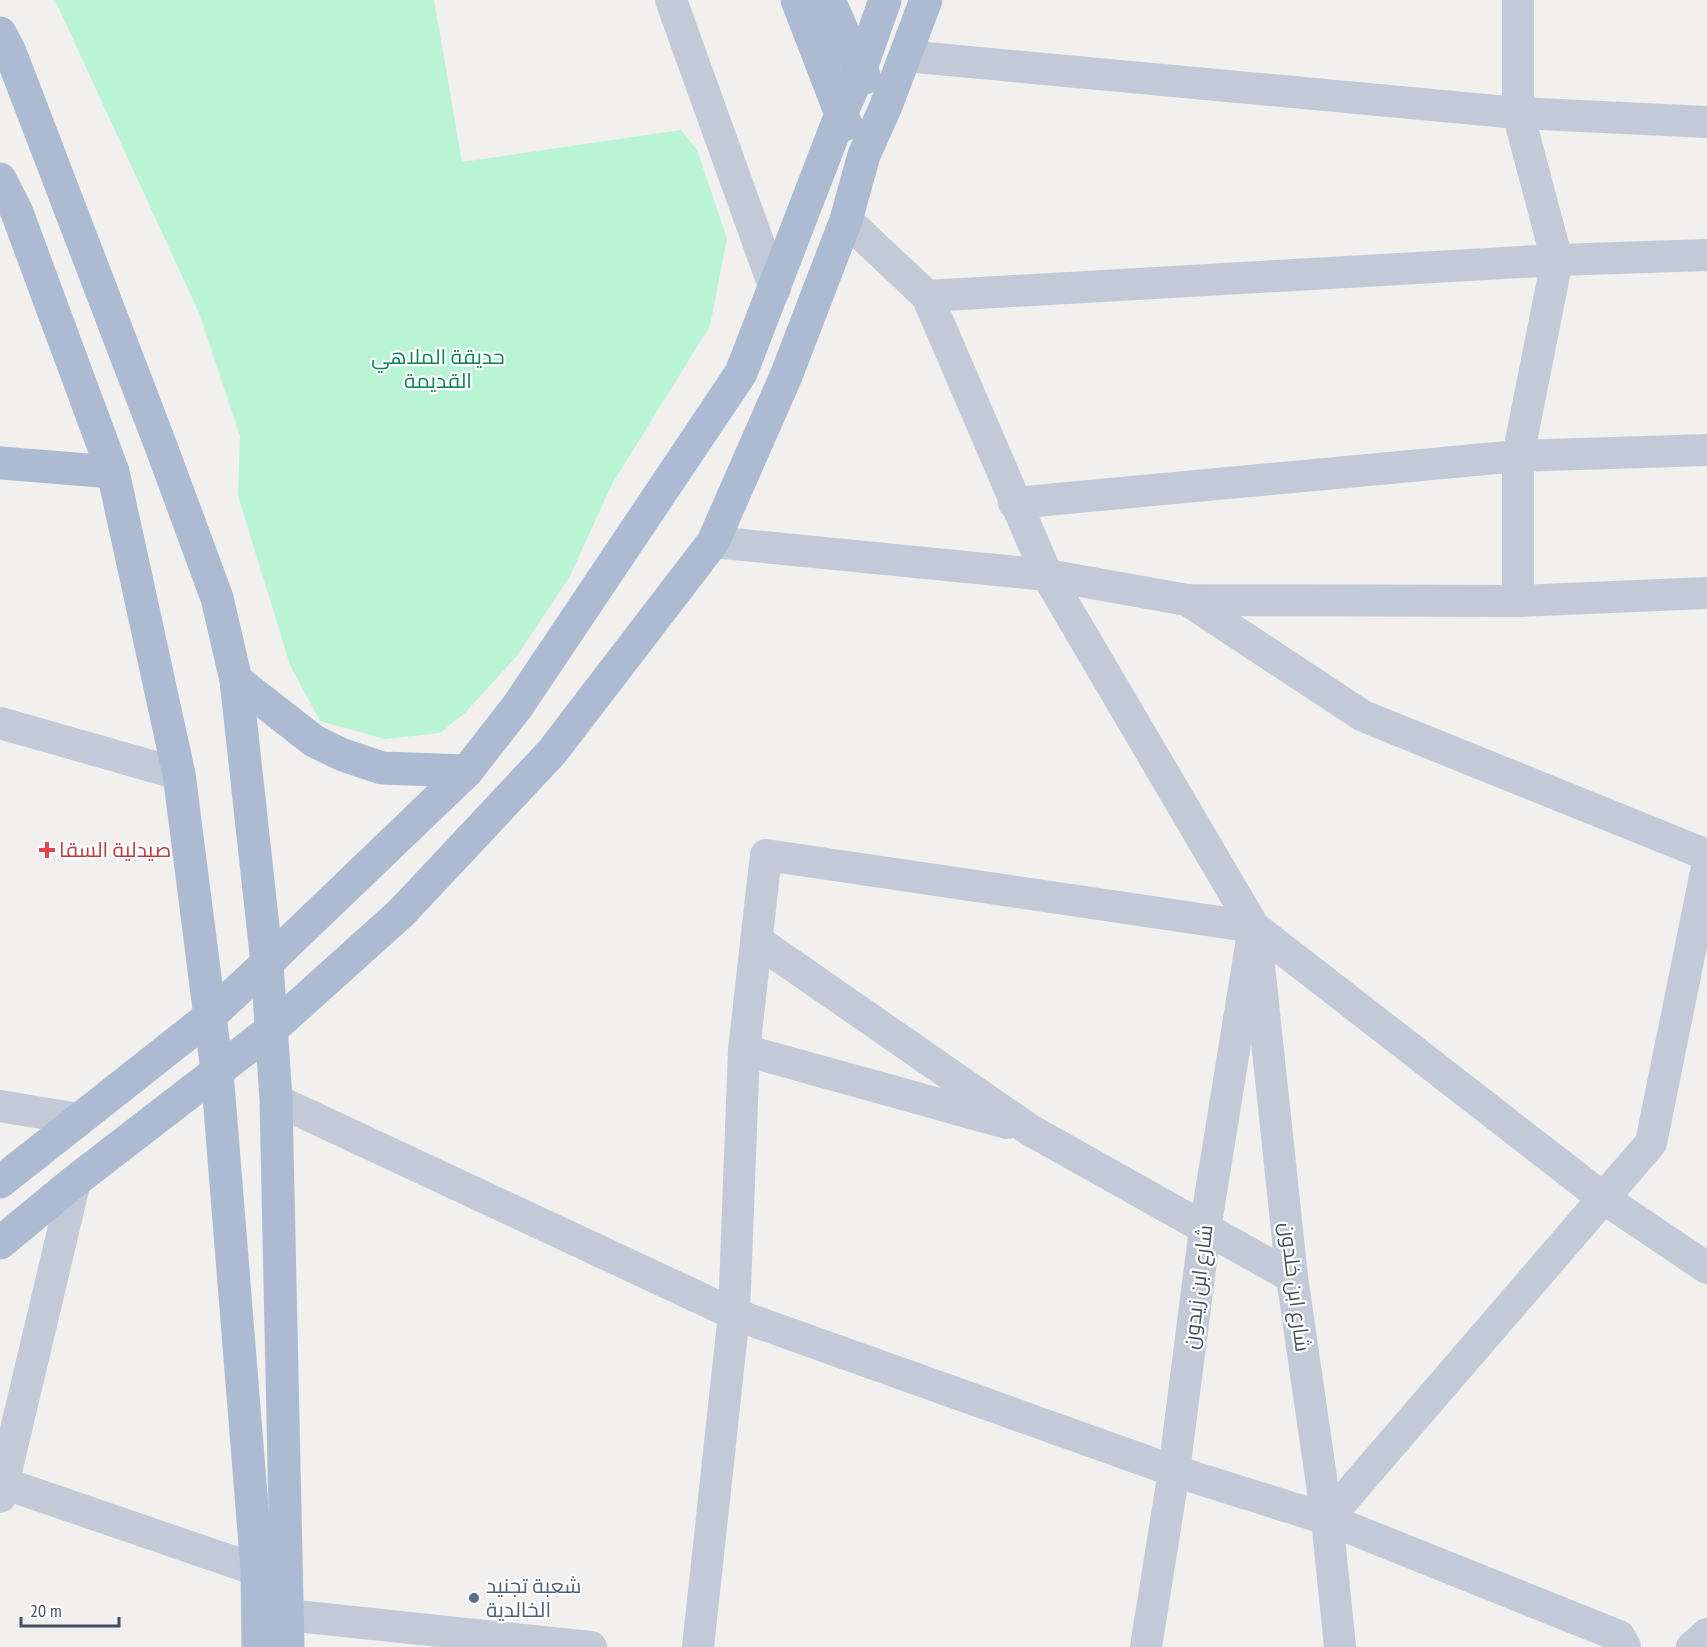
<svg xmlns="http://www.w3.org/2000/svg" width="1707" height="1647" viewBox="0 0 1707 1647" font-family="'PT Sans Narrow',Cairo,sans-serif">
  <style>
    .green { fill: #b9f4d5 }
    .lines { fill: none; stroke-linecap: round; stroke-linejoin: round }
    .minor { stroke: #c1cad6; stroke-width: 32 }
    .major { stroke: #acbbd1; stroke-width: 33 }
    .health-dot { fill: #e0444e; stroke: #fff; stroke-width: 2 }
    .service-dot { fill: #5c6f8a; stroke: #fff; stroke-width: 2 }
    .labels { text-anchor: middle; stroke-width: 4.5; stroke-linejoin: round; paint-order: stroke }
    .park-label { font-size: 21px; fill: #0d8354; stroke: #fff }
    .health-label { font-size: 21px; fill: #be3a42; stroke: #fff; text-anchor: start }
    .street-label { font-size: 21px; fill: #45505f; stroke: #fff }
    .service-label { font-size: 21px; fill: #4e5e75; stroke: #fff; text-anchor: start }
  </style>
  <rect width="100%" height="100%" fill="#f2efef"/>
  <path class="green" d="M55 0H434L462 162 681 130 697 150 727 238 710 326 612 484 570 576 516 657 466 712 440 733 385 739 320 721 290 665 238 496 240 436 199 313Z"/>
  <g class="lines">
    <g class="minor">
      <path d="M671 0 775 289"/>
      <path d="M1518 0V113L1557 260 1518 456V601"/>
      <path d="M905 56 1518 113 1707 122"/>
      <path d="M846 220 927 296 1047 575 1254 927 1603 1198 1707 1268"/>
      <path d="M927 296 1557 260 1707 255"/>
      <path d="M1014 503 1518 456 1707 450"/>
      <path d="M713 542 1047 575 1187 600 1518 601 1707 593"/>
      <path d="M1187 600 1363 716 1707 855"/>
      <path d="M0 723 179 774"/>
      <path d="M756 940 1030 1130 1292 1277"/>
      <path d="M1259 966 1292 1277 1327 1519 1340 1647"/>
      <path d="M744 1050 1007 1123"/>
      <path d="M276 1100 734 1314 1174 1471 1327 1519 1619 1636 1625 1647"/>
      <path d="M0 1106 78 1119"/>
      <path d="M0 1482 257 1570"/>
      <path d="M0 1497 75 1181"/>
      <path d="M1327 1519 1651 1143 1707 867"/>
      <path d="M287 1615 591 1647"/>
      <path d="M698 1647 734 1314 744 1050 766 855 1254 927"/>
      <path d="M1146 1647 1174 1471 1205 1229 1254 927"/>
      <path d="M1692 1647 1707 1634"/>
    </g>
    <g class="major">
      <path d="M797 0 841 114 846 124"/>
      <path d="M829 0 860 71 865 78"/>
      <path d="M0 33 10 52 162 449 217 598 236 680 267 963 276 1100 288 1647"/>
      <path d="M0 179 16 210 113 472 179 774 217 1071 257 1570 258 1647"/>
      <path d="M0 463 113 472"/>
      <path d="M236 680 314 741 343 755 382 768 467 771"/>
      <path d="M0 1182 209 1017 267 963 467 771 517 707 741 373 841 114 860 71 885 0"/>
      <path d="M0 1243 75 1181 272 1029 401 913 552 752 713 542 786 376 846 220 864 155 886 106 926 0"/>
    </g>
  </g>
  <path class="health-dot" d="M44 841h6v6h6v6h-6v6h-6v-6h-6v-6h6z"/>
  <circle class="service-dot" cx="474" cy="1598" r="6"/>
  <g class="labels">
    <g class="park-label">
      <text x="438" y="364">حديقة الملاهي<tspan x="438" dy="24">القديمة</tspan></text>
    </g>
    <g class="health-label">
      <text x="59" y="857">صيدلية السقا</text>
    </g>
    <g class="street-label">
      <text transform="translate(1198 1287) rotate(-83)" y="7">شارع ابن زيدون</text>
      <text transform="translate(1295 1287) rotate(83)" y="7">شارع ابن خلدون</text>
    </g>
    <g class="service-label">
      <text x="486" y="1593">شعبة تجنيد<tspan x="486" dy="24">الخالدية</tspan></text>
    </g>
  </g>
  <path d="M21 1617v9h98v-9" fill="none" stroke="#45505f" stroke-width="3"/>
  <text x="30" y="1617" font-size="18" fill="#45505f" stroke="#ffffff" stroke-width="4.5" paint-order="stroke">20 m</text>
</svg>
